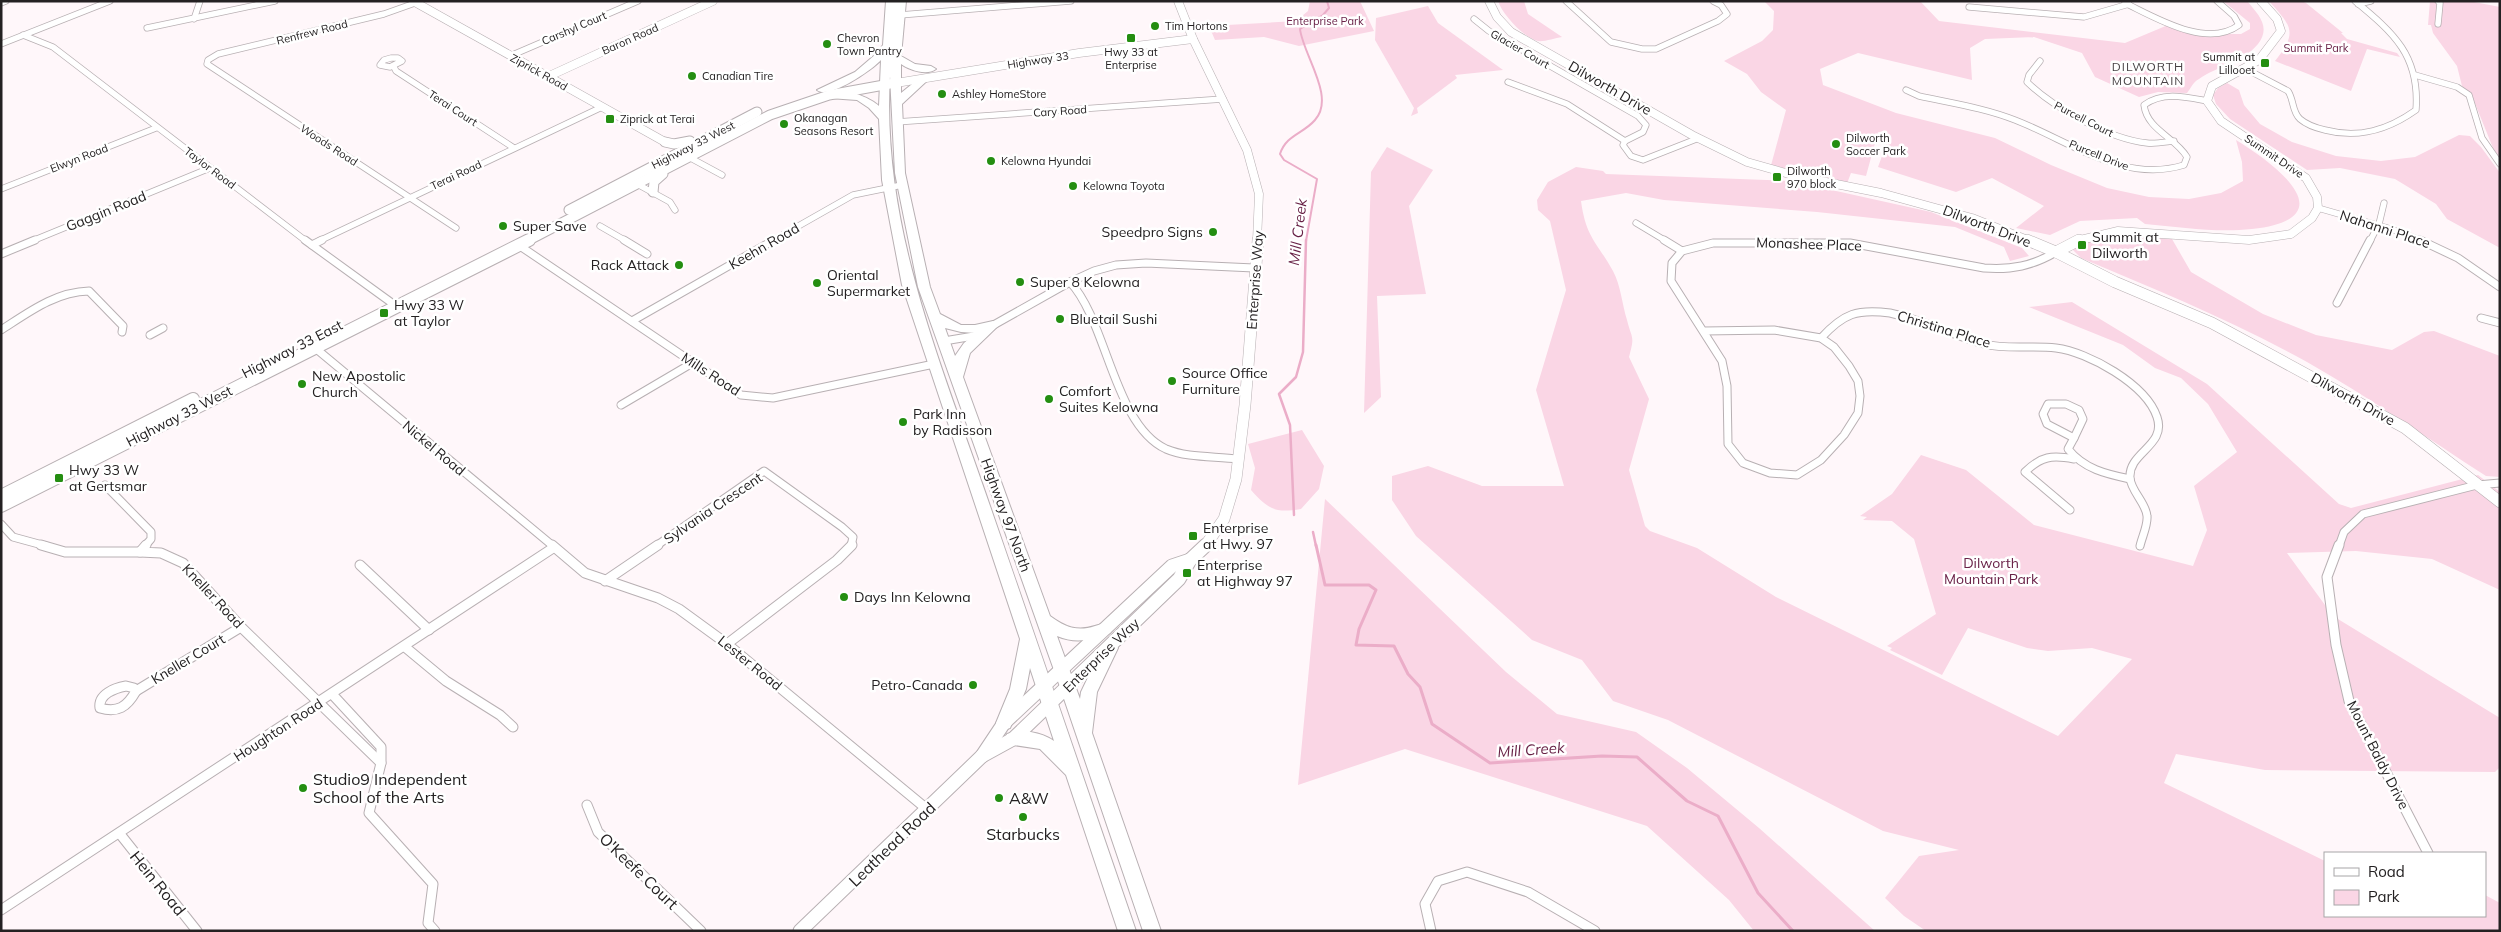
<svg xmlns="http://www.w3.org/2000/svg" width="2501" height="932" viewBox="0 0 2501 932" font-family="Mulish,sans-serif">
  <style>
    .green { fill: #fad6e5 }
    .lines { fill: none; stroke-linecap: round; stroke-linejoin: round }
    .stream-far2 { stroke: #ebadc8; stroke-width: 2 }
    .stream-far1 { stroke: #ebadc8; stroke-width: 2.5 }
    .stream { stroke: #ebadc8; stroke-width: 3 }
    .street-far2-casing { stroke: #b8b0b3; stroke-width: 7 }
    .street-far1-casing { stroke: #b8b0b3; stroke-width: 9 }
    .street-casing { stroke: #b8b0b3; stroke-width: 11 }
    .secondary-far2-casing { stroke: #b8b0b3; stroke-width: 9 }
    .secondary-far1-casing { stroke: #b8b0b3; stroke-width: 12 }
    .secondary-casing { stroke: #b8b0b3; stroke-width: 15 }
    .primary-far1-casing { stroke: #b8b0b3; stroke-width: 11 }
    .primary-casing { stroke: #b8b0b3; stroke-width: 14 }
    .highway-casing { stroke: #b8b0b3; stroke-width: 2 }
    .street-far2 { stroke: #fff; stroke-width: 5.5 }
    .street-far1 { stroke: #fff; stroke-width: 7 }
    .street { stroke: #fff; stroke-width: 9 }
    .secondary-far2 { stroke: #fff; stroke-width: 8 }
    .secondary-far1 { stroke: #fff; stroke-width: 11 }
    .secondary { stroke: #fff; stroke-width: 13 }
    .primary-far1 { stroke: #fff; stroke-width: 9 }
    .primary { stroke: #fff; stroke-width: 12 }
    .highway { fill: #fff; fill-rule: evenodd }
    .poi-dot { fill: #248e11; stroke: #fff; stroke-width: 2 }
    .labels { text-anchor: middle; stroke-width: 5; stroke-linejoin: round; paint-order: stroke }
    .far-park-label { font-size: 11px; fill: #6a2248; stroke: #fff }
    .far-poi-label { font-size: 11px; fill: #242122; stroke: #fff; text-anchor: start }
    .far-street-label { font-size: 11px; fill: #242122; stroke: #fff }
    .far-neighbourhood-label { font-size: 12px; letter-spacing: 1px; fill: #474144; stroke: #fff }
    .street-label { font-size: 14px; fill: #242122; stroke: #fff }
    .poi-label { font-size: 14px; fill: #242122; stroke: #fff; text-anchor: start }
    .park-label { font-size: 14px; fill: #6a2248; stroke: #fff }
    .water-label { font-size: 15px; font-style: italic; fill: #661f44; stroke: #fff }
    .near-poi-label { font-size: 16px; fill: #242122; stroke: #fff; text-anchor: start }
    .near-street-label { font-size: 16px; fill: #242122; stroke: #fff }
  </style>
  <rect width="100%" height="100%" fill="#fff7fa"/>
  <g class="green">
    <path d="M1310 1H1360L1374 31 1299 46 1264 37 1215 40 1209 26 1296 21 1308 11Z"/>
    <path d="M1498 1H1524L1528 14 1562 37C1555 38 1544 42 1538 41 1524 38 1502 14 1498 1Z"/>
    <path d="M1764 1H1920L1939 21 2125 43 2168 25 2219 34H2241L2250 29V23L2223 1H2247C2259 15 2271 27 2258 44 2241 64 2219 65 2199 79 2193 82 2191 88 2187 93L2158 92 2139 97 2095 77 2082 53 2034 37 1985 39 1970 48 1972 80 1858 53 1820 69 1823 85 1896 113 1995 138 2051 165 2107 188 2149 197 2189 199 2221 193 2243 181 2242 162 2236 140C2275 164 2348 218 2252 229 2217 233 2180 227 2145 224L2137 218 2080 221 2050 235 2016 228 2044 206 1992 178 1956 192 1878 167 1889 137 1878 132 1866 176 1851 173 1846 186 1770 169 1786 110 1761 92 1747 74 1724 61 1762 41 1773 30 1774 11Z"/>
    <path d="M2269 1H2301L2306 3 2343 33H2341L2347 39 2397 53 2400 57 2367 49 2351 91 2275 61C2298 32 2292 27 2269 1Z"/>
    <path d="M2430 1H2469L2500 7V160L2493 148 2472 96 2462 86 2457 66 2433 33 2431 25H2428Z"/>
    <path d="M1428 6 1438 23 1503 70 1455 75 1457 78 1417 108 1418 113 1411 116 1414 108 1375 40 1376 18Z"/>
    <path d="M2227 83 2239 90 2244 105 2260 124 2292 142 2336 156 2381 161 2415 157 2459 135 2470 136 2481 147 2500 173V248L2447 219 2436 204 2395 179 2340 168 2307 170 2230 119 2216 104 2213 95 2218 88Z"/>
    <path d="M1387 147 1433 170 1409 206 1426 294 1377 296 1381 397 1364 413 1371 172Z"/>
    <path d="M1576 167 1603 171 1606 174 1791 181 1931 212 2022 248 2029 256 2010 261 2004 247 1955 227 1817 212 1664 200 1626 193 1581 201C1586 238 1597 242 1613 271 1621 286 1622 304 1627 320 1632 340 1635 335 1629 357L1649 399 1629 470 1645 526 1650 531 1697 548 1776 597 2058 736 2132 659 2092 648 2048 651 2027 648 1968 628 1942 675 1890 650 1892 648 1887 646 1936 614 1914 539 1892 521 1863 520 1867 517 1860 516 1892 494 1921 455 1966 470 2034 525 2193 566 2207 530 2194 486 2237 452 2208 404 2181 378 2155 368 2123 345 2029 307 2072 302 2207 384 2339 504 2351 508 2478 475 2500 492V590L2432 559 2356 551 2287 553 2333 616 2500 718V767L2495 772 2265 770 2176 754 2164 783 2325 861V916H2485V895L2500 903V931H1926L1904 916 1885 898 1919 856 1959 850 1883 831 1668 720 1613 701 1582 660 1532 640 1416 536 1392 500V476L1428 466 1482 486H1564L1536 390 1566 290 1550 221 1538 210 1537 200 1548 182Z"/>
    <path d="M2132 236 2172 239 2191 272 2263 314 2316 335 2392 350 2424 332 2434 331 2500 356V477L2486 476C2427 438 2369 397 2307 362 2233 321 2157 290 2081 258L2073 250C2086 235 2114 236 2132 236Z"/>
    <path d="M1302 430 1324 466 1319 489 1301 509C1275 513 1269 510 1251 490L1255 468 1248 444Z"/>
    <path d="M1325 499 1506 672 1557 714 1636 732 1687 768 1759 828 1875 931H1754L1729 900 1647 826 1405 749 1298 785Z"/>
  </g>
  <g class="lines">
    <path class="stream-far2" d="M1306 241 1317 179 1284 160 1280 154C1286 135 1303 134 1315 120 1336 97 1303 55 1300 29L1323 15 1329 8 1327 1"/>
    <g class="stream-far1">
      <path d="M1294 515 1290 425 1279 394 1296 377 1303 352 1306 240"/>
      <path d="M1313 532 1316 546"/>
    </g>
    <path class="stream" d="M1316 545 1325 585H1369L1376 590 1359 629 1356 645 1394 646 1408 674 1420 687 1432 724 1490 763 1602 756 1637 757 1687 801 1718 816 1758 893 1793 931"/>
    <g class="street-far2-casing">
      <g id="street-far2">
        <path d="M1566 1 1611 42 1642 49H1656L1718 21 1727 14 1721 5 1713 1"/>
        <path d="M2438 1 2440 3 2438 24"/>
        <path d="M1 3 6 1"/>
        <path d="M415 3 384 14 218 54 208 60 207 64 456 228"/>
        <path d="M2125 3C2156 18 2207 49 2239 25L2234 16 2217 1"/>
        <path d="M2358 4 2371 1"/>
        <path d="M1969 7 2084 17 2129 4"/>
        <path d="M900 15 1071 1"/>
        <path d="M194 19 200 1"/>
        <path d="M1474 19 1489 31 1638 116 1646 125 1643 132 1625 141 1623 145 1631 156 1643 160 1699 138"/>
        <path d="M147 28 275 1"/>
        <path d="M23 35 53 47 306 241"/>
        <path d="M1 44 110 1"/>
        <path d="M510 56 638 1"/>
        <path d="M391 58H398L402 61 390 67 380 65 384 60Z"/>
        <path d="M2040 61 2029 75 2027 82C2054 108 2109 139 2147 143 2156 144 2165 142 2174 141"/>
        <path d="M394 67 396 71 514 148"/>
        <path d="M2246 69 2288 91C2294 100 2292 112 2300 119 2307 125 2316 128 2325 130 2359 139 2388 130 2416 110 2420 56 2394 33 2355 1"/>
        <path d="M2415 75 2457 87 2469 95 2482 138 2500 164"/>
        <path d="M1508 82 1567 104 1625 141"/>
        <path d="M1906 90 1919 96C1951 103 1985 108 2015 120 2070 141 2123 184 2184 165L2187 157C2175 137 2147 130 2144 105 2163 91 2186 97 2207 101"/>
        <path d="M896 122 1223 99"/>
        <path d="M685 155 722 175"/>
        <path d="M639 185 670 202 675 210"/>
        <path d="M1 189 156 128"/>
        <path d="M2318 208 2391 229 2423 241"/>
        <path d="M1636 223 1666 241"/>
        <path d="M600 226 626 241"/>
        <path d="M32 241 210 168"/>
        <path d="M319 241 602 107"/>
        <path d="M772 241 853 195 902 185"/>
        <path d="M2370 241 2379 224 2384 203"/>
      </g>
    </g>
    <g class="street-far1-casing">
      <g id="street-far1">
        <path d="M305 240 396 306"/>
        <path d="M624 240 647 254"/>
        <path d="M1664 240 1682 251"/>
        <path d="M2420 240 2458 258 2500 287"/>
        <path d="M517 244 741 395 773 398 934 364"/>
        <path d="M312 245 322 240"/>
        <path d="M1 254 35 240"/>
        <path d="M1070 282C1107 321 1114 425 1166 449 1187 458 1215 456 1238 459"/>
        <path d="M2337 303 2370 240"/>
        <path d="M2481 318 2500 323"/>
        <path d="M632 321 774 240"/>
        <path d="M1 330C29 312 55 292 89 291L123 326 122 332"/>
        <path d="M1704 331 1774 330 1821 338 1834 347 1849 366 1858 381 1860 396 1858 413 1844 435 1821 460 1797 475 1770 473 1743 463 1728 444 1727 386 1722 361 1671 281 1672 263 1682 251 1713 243H1850L1984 268C2012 270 2032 266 2056 252"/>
        <path d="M150 335 163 328"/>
        <path d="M1821 338C1844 313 1857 309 1890 313 1923 320 1952 335 1984 344 2008 350 2032 345 2056 348 2088 352 2146 384 2157 417 2167 446 2128 452 2130 478 2131 491 2146 503 2147 516 2148 525 2142 537 2140 546"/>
        <path d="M944 341 974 336 1070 282 1094 271 1116 265 1146 263 1254 268"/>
        <path d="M314 347 553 546"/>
        <path d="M2048 404H2066L2079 410 2083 419 2074 438 2047 424 2043 414Z"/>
        <path d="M621 405 694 362"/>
        <path d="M2074 438 2068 449C2084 469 2106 474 2130 479"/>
        <path d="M105 485 151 532V539L145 546"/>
        <path d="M2070 510 2025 472C2041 456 2052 455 2074 459"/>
        <path d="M1 524 13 537 46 546"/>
        <path d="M656 546 764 471 842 527 853 537 851 546"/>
        <path d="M2339 546 2344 532 2363 514 2477 485 2500 483"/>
      </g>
    </g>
    <g class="street-casing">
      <g id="street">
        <path d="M41 545 65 552H140"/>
        <path d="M146 545 140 552 161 553 183 563 241 627 381 763"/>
        <path d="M552 545 585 573 658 598 679 609 727 644 928 810"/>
        <path d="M2339 545 2327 577 2336 645 2349 701 2428 853"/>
        <path d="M360 565 429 630"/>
        <path d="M605 581 658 545"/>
        <path d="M727 644 837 560 852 545"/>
        <path d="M405 647 446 681 500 715 513 727"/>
        <path d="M126 686 134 688 136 691C127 707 118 713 100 708 98 694 115 688 126 686Z"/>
        <path d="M136 691 241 627"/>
        <path d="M332 694 381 747V763L369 813 433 884 428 923 435 931"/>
        <path d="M587 805 598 832 701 931"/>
        <path d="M120 834 197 931"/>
        <path d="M1 910 553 548"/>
        <path d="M1431 931 1425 904 1438 881 1467 872 1528 892 1595 931"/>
      </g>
    </g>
    <g class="secondary-far2-casing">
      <g id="secondary-far2">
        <path d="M413 1 665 142"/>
        <path d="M1178 1 1193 39 1247 150 1259 194 1257 241"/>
        <path d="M1489 1 1497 17 1511 32 1692 135 1747 162 1796 176 1881 193 1972 218 2030 241"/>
        <path d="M547 77 713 1"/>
        <path d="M896 83 1079 53 1193 39"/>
        <path d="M2076 241 2118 231 2249 240 2291 234 2312 218 2318 208 2317 197 2306 178 2221 121 2207 101 2212 86 2259 60 2281 31 2277 19 2261 1"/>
      </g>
    </g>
    <g class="secondary-far1-casing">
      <g id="secondary-far1">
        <path d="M2027 240 2056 252 2115 282 2212 323 2405 428 2500 502"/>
        <path d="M2056 252 2079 240"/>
        <path d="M1205 546 1224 519 1236 479 1245 405 1258 240"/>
      </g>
    </g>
    <g class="secondary-casing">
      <g id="secondary">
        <path d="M982 756 1013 739 1179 579 1190 560 1206 545"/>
        <path d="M800 931 982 756 1004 723 1172 566 1190 560"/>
      </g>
    </g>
    <g class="primary-far1-casing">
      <g id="primary-far1">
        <path d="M665 142 674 144 690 141"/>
        <path d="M653 192 654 182 663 174"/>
        <path d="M569 210 757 112"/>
        <path d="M527 241 770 115 829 95 895 83"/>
      </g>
    </g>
    <g class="primary-casing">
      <g id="primary">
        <path d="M1 496 193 399"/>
        <path d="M1 506 529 240"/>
      </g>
    </g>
    <g class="highway-casing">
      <path id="highway" d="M886 1H896L890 71 896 1H906L901 56 915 64 931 66 936 69C927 76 909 70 901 64V93L922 76 930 78 902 104 905 173 930 287 940 314 961 325H975L993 321 999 325 970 353 963 377 1050 616C1065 627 1077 632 1095 626 1101 624 1104 623 1110 625L1113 629 1110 633C1092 640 1076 644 1057 636L1080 699 1081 692 1104 644 1110 642 1116 644 1118 648 1097 692 1092 733 1161 931H1143L1060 687 918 287 895 173 890 76C881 227 942 365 990 506 1039 647 1087 789 1136 931H1118L1066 775 1040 749 1007 744 1005 739 1007 734C1022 729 1041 732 1054 741L1030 668 1026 689 1010 728 1004 730 998 728 996 723 1010 689 1020 639 902 285 882 180 879 119 869 108 857 100 829 98 824 95C836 84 868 96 879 106L881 60C872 70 829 100 817 90L855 72 876 54 883 45ZM945 328 961 332 976 333 964 343 955 356Z"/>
    </g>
    <use href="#street-far2" class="street-far2"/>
    <use href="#street-far1" class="street-far1"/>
    <use href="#street" class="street"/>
    <use href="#secondary-far2" class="secondary-far2"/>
    <use href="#secondary-far1" class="secondary-far1"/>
    <use href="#secondary" class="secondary"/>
    <use href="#primary-far1" class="primary-far1"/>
    <use href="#primary" class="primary"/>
    <use href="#highway" class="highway"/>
  </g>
  <g class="poi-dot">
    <circle cx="1155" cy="26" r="5"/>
    <rect x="1126" y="33" width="10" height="10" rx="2.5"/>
    <circle cx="827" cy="44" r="5"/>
    <rect x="2260" y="58" width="10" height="10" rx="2.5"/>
    <circle cx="692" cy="76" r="5"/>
    <circle cx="942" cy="94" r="5"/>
    <rect x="605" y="114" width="10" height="10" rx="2.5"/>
    <circle cx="784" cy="124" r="5"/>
    <circle cx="1836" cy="144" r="5"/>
    <circle cx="991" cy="161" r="5"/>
    <rect x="1772" y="172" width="10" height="10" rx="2.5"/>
    <circle cx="1073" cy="186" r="5"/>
    <circle cx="503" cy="226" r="5"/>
    <circle cx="1213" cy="232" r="5"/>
    <rect x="2077" y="240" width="10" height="10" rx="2.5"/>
    <circle cx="679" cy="265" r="5"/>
    <circle cx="1020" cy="282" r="5"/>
    <circle cx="817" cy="283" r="5"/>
    <rect x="379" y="308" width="10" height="10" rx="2.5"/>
    <circle cx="1060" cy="319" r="5"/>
    <circle cx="1172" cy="381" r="5"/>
    <circle cx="302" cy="384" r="5"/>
    <circle cx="1049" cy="399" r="5"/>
    <circle cx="903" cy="422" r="5"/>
    <rect x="54" y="473" width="10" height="10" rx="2.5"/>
    <rect x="1188" y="531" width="10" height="10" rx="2.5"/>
    <rect x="1182" y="568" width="10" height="10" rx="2.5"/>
    <circle cx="844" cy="597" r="5"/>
    <circle cx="973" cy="685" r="5"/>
    <circle cx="303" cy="788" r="5"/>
    <circle cx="999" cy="798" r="5"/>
    <circle cx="1023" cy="817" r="5"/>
  </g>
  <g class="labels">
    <g class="far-park-label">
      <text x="1325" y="25">Enterprise Park</text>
      <text x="2316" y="52">Summit Park</text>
    </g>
    <g class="far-poi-label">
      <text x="1165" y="30">Tim Hortons</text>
      <text x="837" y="42">Chevron<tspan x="837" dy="13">Town Pantry</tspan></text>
      <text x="1131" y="56" text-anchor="middle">Hwy 33 at<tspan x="1131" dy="13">Enterprise</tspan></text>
      <text x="2255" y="61" text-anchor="end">Summit at<tspan x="2255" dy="13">Lillooet</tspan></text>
      <text x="702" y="80">Canadian Tire</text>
      <text x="952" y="98">Ashley HomeStore</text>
      <text x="794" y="122">Okanagan<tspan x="794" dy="13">Seasons Resort</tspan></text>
      <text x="620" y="123">Ziprick at Terai</text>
      <text x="1846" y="142">Dilworth<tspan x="1846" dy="13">Soccer Park</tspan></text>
      <text x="1001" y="165">Kelowna Hyundai</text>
      <text x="1787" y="175">Dilworth<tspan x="1787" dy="13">970 block</tspan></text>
      <text x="1083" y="190">Kelowna Toyota</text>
    </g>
    <g class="far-street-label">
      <text transform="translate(574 28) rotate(-23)" y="4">Carshyl Court</text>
      <text transform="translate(312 32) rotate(-14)" y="4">Renfrew Road</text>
      <text transform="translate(630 39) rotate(-24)" y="4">Baron Road</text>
      <text transform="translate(1520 49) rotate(30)" y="4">Glacier Court</text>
      <text transform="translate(1038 60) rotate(-9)" y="4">Highway 33</text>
      <text transform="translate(539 72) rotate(29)" y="4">Ziprick Road</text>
      <text transform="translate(453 108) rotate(33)" y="4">Terai Court</text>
      <text transform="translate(1060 111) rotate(-4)" y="4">Cary Road</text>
      <text transform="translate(2084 119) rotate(27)" y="4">Purcell Court</text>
      <text transform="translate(329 145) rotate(33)" y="4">Woods Road</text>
      <text transform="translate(693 145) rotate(-27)" y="4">Highway 33 West</text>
      <text transform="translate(2099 155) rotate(22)" y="4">Purcell Drive</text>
      <text transform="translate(2274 156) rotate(34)" y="4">Summit Drive</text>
      <text transform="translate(79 158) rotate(-21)" y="4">Elwyn Road</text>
      <text transform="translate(210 168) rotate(37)" y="4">Taylor Road</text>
      <text transform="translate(456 175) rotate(-25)" y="4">Terai Road</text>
    </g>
    <g class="far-neighbourhood-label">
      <text x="2148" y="71">DILWORTH<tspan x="2148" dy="14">MOUNTAIN</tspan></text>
    </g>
    <g class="street-label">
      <text transform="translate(1610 88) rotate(30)" y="5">Dilworth Drive</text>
      <text transform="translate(106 211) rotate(-22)" y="5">Gaggin Road</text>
      <text transform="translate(1987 226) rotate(21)" y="5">Dilworth Drive</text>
      <text transform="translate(2385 229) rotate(18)" y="5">Nahanni Place</text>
      <text transform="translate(1809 244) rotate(2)" y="5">Monashee Place</text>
      <text transform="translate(764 246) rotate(-30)" y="5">Keehn Road</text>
      <text transform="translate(1255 280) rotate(-86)" y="5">Enterprise Way</text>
      <text transform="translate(1944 329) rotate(17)" y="5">Christina Place</text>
      <text transform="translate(292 349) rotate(-27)" y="5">Highway 33 East</text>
      <text transform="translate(711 374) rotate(33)" y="5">Mills Road</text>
      <text transform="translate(2353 399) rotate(29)" y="5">Dilworth Drive</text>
      <text transform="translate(179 416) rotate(-27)" y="5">Highway 33 West</text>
      <text transform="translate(434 448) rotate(40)" y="5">Nickel Road</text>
      <text transform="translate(713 508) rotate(-34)" y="5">Sylvania Crescent</text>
      <text transform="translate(1006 515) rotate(70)" y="5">Highway 97 North</text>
      <text transform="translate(213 596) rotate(47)" y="5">Kneller Road</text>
      <text transform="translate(1101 655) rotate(-44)" y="5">Enterprise Way</text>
      <text transform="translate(188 659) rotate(-31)" y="5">Kneller Court</text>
      <text transform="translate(750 663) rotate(39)" y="5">Lester Road</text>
      <text transform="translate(278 730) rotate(-33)" y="5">Houghton Road</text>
      <text transform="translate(2378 755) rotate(63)" y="5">Mount Baldy Drive</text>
    </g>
    <g class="poi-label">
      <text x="513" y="231">Super Save</text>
      <text x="1203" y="237" text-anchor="end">Speedpro Signs</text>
      <text x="2092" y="242">Summit at<tspan x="2092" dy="16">Dilworth</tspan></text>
      <text x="669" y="270" text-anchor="end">Rack Attack</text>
      <text x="827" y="280">Oriental<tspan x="827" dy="16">Supermarket</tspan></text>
      <text x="1030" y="287">Super 8 Kelowna</text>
      <text x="394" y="310">Hwy 33 W<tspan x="394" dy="16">at Taylor</tspan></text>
      <text x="1070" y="324">Bluetail Sushi</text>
      <text x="1182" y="378">Source Office<tspan x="1182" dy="16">Furniture</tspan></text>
      <text x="312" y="381">New Apostolic<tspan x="312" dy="16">Church</tspan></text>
      <text x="1059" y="396">Comfort<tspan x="1059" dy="16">Suites Kelowna</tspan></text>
      <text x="913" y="419">Park Inn<tspan x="913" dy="16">by Radisson</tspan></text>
      <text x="69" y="475">Hwy 33 W<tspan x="69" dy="16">at Gertsmar</tspan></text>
      <text x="1203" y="533">Enterprise<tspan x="1203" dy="16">at Hwy. 97</tspan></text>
      <text x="1197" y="570">Enterprise<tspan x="1197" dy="16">at Highway 97</tspan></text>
      <text x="854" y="602">Days Inn Kelowna</text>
      <text x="963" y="690" text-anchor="end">Petro-Canada</text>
    </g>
    <g class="park-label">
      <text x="1991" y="568">Dilworth<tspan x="1991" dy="16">Mountain Park</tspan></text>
    </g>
    <g class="water-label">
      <text transform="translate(1298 232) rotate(-83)" y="5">Mill Creek</text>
      <text transform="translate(1531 750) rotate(-4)" y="5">Mill Creek</text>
    </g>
    <g class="near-poi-label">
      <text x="313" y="785">Studio9 Independent<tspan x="313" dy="18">School of the Arts</tspan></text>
      <text x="1009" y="804">A&amp;W</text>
      <text x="1023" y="840" text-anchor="middle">Starbucks</text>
    </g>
    <g class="near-street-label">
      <text transform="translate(892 844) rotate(-44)" y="6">Leathead Road</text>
      <text transform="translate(639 871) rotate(44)" y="6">O'Keefe Court</text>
      <text transform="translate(158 883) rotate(51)" y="6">Hein Road</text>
    </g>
  </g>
  <rect width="2501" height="932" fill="none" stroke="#242122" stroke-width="5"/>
  <rect x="2324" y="852" width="162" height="65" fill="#ffffff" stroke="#a7a6a7"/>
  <rect x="2334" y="868" width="25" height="8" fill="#ffffff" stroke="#a7a6a7"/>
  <text x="2368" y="877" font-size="15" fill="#242122">Road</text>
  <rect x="2334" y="890" width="25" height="15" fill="#fad6e5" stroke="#a7a6a7"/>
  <text x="2368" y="902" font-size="15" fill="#242122">Park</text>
</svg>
